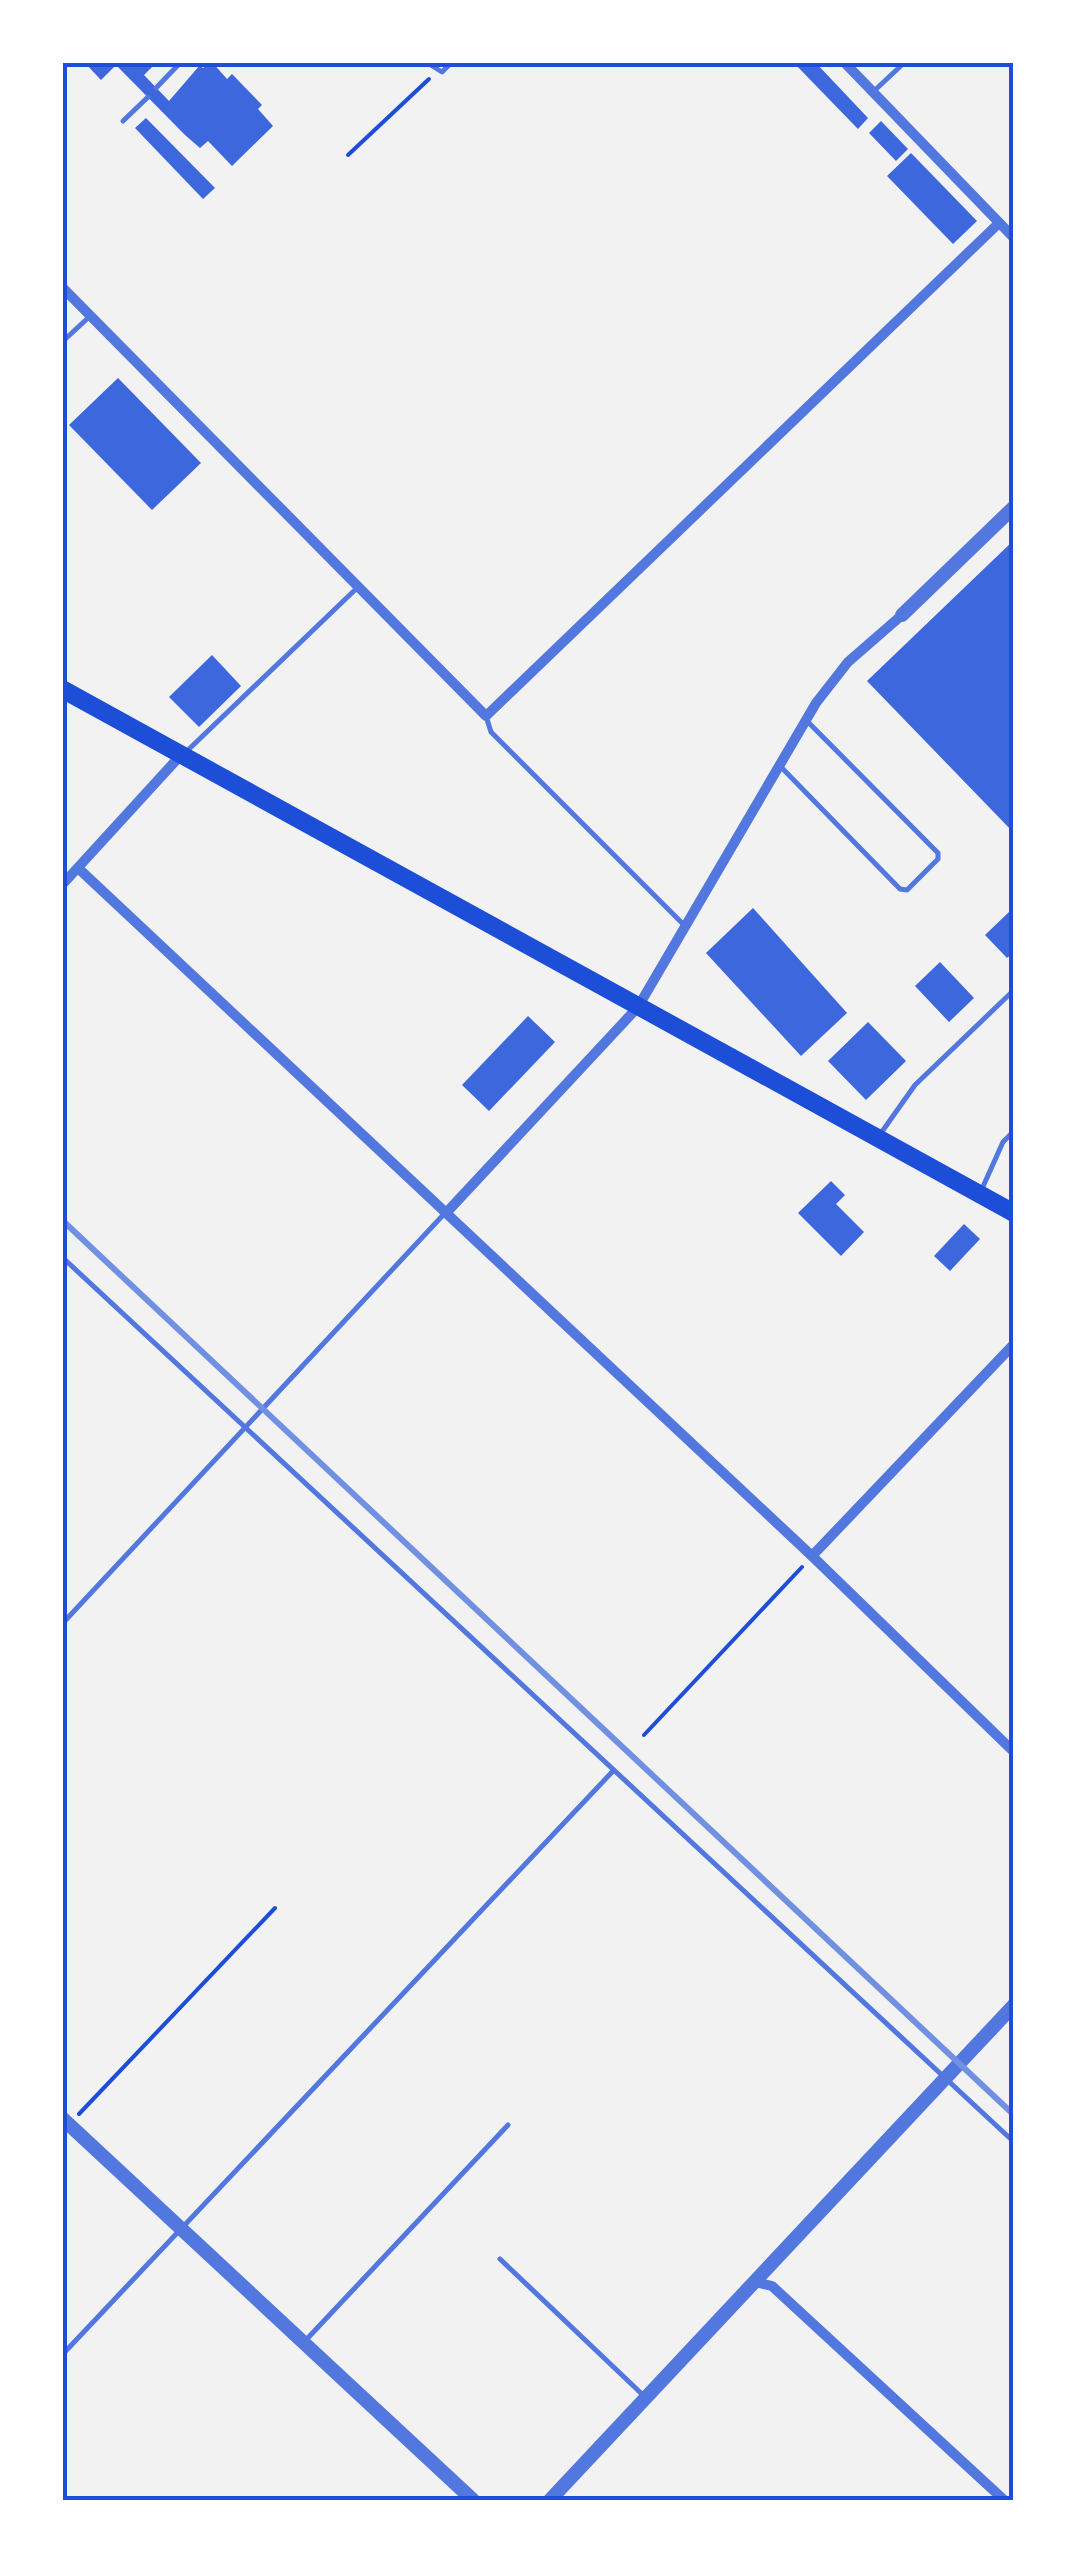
<svg xmlns="http://www.w3.org/2000/svg" width="1076" height="2563" viewBox="0 0 1076 2563" font-family="'Space Grotesk',sans-serif">
  <style>
    .building { fill: #3d67dc }
    .lines { fill: none; stroke-linecap: round; stroke-linejoin: round }
    .path { stroke: #1d4ed8; stroke-width: 4 }
    .service { stroke: #5277de; stroke-width: 5 }
    .minor { stroke: #5277de; stroke-width: 10 }
    .tertiary { stroke: #5277de; stroke-width: 14 }
    .primary { stroke: #1d4ed8; stroke-width: 18 }
    .rail { stroke: #7290e2; stroke-width: 6 }
    .neatline { fill: none; stroke: #1d4ed8; stroke-width: 4 }
  </style>
  <rect width="100%" height="100%" fill="#f2f2f2"/>
  <g class="building">
    <path d="M84 62H131L134 66 157 62 144 75 169 101 200 65 203 68 212 62 227 79 232 74 262 105 258 109 273 126 232 166 208 141 200 148 185 135 116 65 101 80Z"/>
    <path d="M793 62H815L868 118 858 129Z"/>
    <path d="M146 118 215 188 203 199 135 128Z"/>
    <path d="M881 121 908 149 896 161 869 133Z"/>
    <path d="M911 153 977 221 953 244 887 176Z"/>
    <path d="M118 378 201 463 152 510 69 425Z"/>
    <path d="M1014 540V833L867 681Z"/>
    <path d="M212 655 241 686 199 727 169 697Z"/>
    <path d="M753 908 847 1013 801 1056 706 953Z"/>
    <path d="M1009 912 1014 917V952L1007 958 985 935Z"/>
    <path d="M940 962 974 998 949 1022 915 986Z"/>
    <path d="M528 1016 555 1042 489 1111 462 1085Z"/>
    <path d="M868 1022 906 1061 866 1100 828 1061Z"/>
    <path d="M831 1181 845 1195 836 1204 864 1232 841 1256 798 1213Z"/>
    <path d="M964 1224 980 1239 950 1271 934 1256Z"/>
  </g>
  <g class="lines">
    <g class="path">
      <path d="M348 155 429 79"/>
      <path d="M644 1735 802 1567"/>
      <path d="M79 2114 275 1908"/>
    </g>
    <g class="service">
      <path d="M426 62 442 72 452 62"/>
      <path d="M156 88 181 62"/>
      <path d="M874 91 905 62"/>
      <path d="M123 121 148 97"/>
      <path d="M62 342 88 318"/>
      <path d="M486 716 491 732 685 926"/>
      <path d="M187 751 358 587"/>
      <path d="M780 766 900 889 907 890 938 859V853L807 721"/>
      <path d="M881 1133 915 1085 1014 990"/>
      <path d="M981 1191 1003 1142 1014 1131"/>
      <path d="M62 1257 1014 2142"/>
      <path d="M62 1624 445 1213"/>
      <path d="M500 2259 644 2396"/>
      <path d="M305 2341 508 2125"/>
      <path d="M62 2355 613 1771"/>
    </g>
    <g class="minor">
      <path d="M844 62 1014 238"/>
      <path d="M62 287 486 716 999 223"/>
      <path d="M78 868 812 1556 1014 1752"/>
      <path d="M62 885 180 756"/>
      <path d="M447 1212 638 1007 816 703 848 662 902 615"/>
      <path d="M812 1556 1014 1344"/>
      <path d="M755 2282 772 2286 1004 2500"/>
    </g>
    <g class="tertiary">
      <path d="M902 615 1014 507"/>
      <path d="M62 2118 473 2500"/>
      <path d="M550 2500 1014 2005"/>
    </g>
    <path class="primary" d="M62 689 1014 1213"/>
    <path class="rail" d="M62 1220 1014 2115"/>
  </g>
  <rect width="1076" height="2563" fill="none" stroke="#ffffff" stroke-width="130"/>
  <rect x="65" y="65" width="946" height="2433" class="neatline"/>
</svg>
